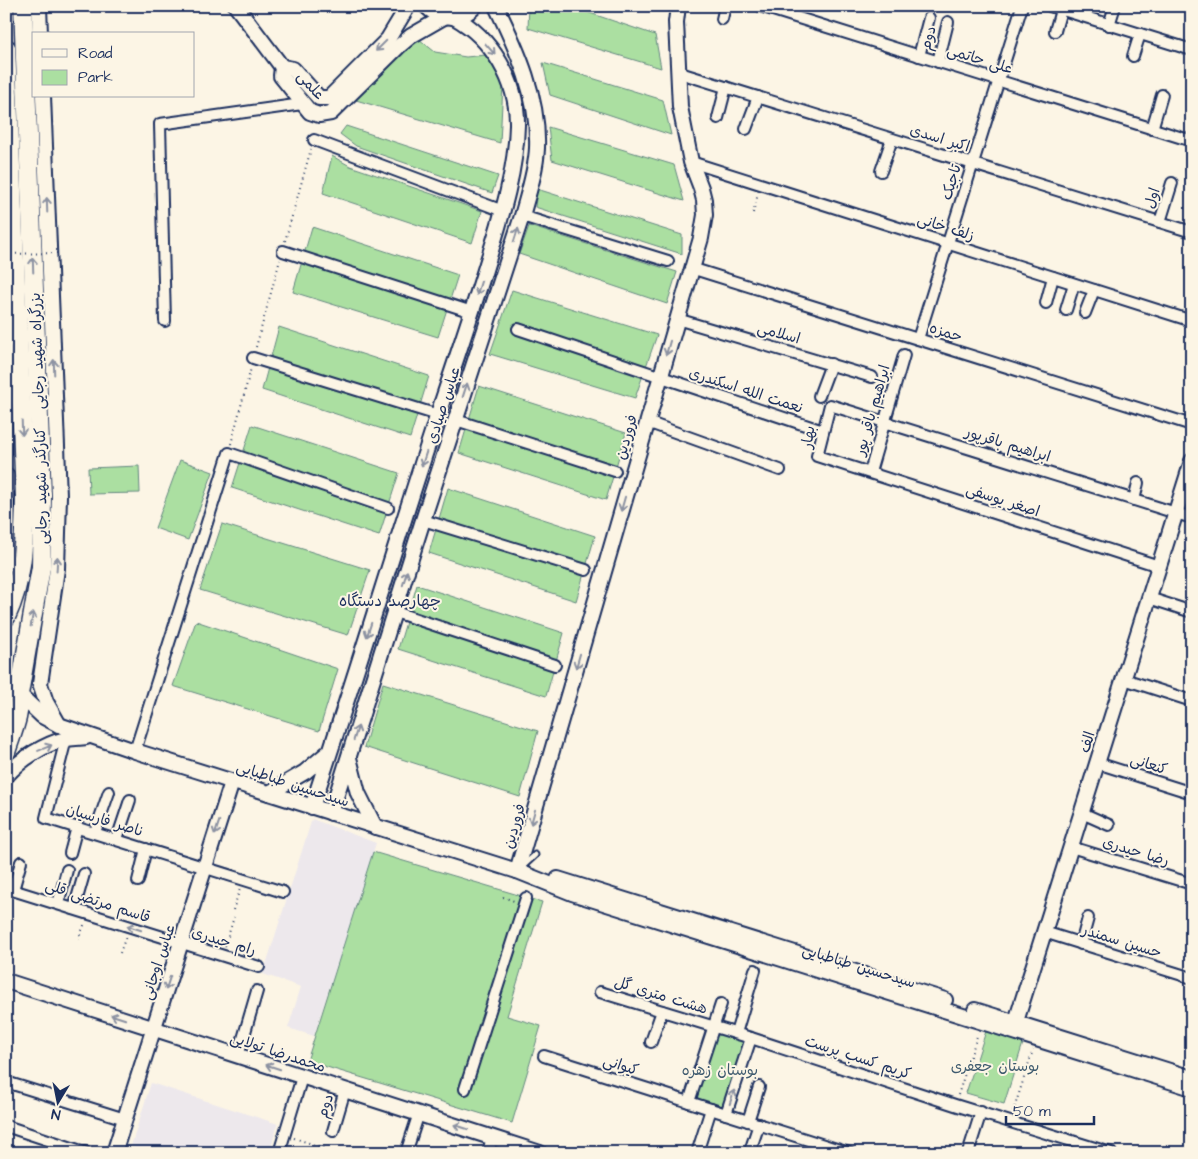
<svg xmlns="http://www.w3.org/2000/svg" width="1198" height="1159" viewBox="0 0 1198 1159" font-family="'Architects Daughter','Playpen Sans Arabic',sans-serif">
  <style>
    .built { fill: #ede8ec }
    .green { fill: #abdfa1; stroke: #638780 }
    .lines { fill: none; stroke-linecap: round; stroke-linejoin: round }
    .lane-casing { stroke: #1b2f5e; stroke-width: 9 }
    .street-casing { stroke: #1b2f5e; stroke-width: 14 }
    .secondary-casing { stroke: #1b2f5e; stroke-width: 18 }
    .highway-casing { stroke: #1b2f5e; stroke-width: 21 }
    .path { stroke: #1b2f5e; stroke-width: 2; stroke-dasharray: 1 4; stroke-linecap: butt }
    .lane { stroke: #fcf5e5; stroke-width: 5 }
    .street { stroke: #fcf5e5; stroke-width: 10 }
    .secondary { stroke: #fcf5e5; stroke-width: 14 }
    .highway { stroke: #fcf5e5; stroke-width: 18 }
    .path-bridge { stroke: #1b2f5e; stroke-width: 2; stroke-dasharray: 1 4; stroke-linecap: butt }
    .oneway { stroke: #8c92a2 }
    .labels { text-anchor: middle; stroke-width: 4; stroke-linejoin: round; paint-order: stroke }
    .street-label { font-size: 15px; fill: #1b2f5e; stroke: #fcf5e5 }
    .park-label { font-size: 15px; fill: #3f5b6f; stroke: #fcf5e5 }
    .neighbourhood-label { font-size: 16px; fill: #1b2f5e; stroke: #fcf5e5 }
  </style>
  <rect width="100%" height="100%" fill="#fcf5e5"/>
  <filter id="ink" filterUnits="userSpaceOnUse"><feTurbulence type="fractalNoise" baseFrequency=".02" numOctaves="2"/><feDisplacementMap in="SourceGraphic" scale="10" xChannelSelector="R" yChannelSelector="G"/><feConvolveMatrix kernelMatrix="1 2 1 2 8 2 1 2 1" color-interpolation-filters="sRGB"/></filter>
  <g filter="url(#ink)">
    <g class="built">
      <path d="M312 819 376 843 314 1036 288 1028 301 987 263 974Z"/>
      <path d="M151 1083 278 1124 269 1153H134L135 1147 131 1146Z"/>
    </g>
    <g class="green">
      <path d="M529 6H569L655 35 661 68 528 28Z"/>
      <path d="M419 39 435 52 466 57 486 55 503 84 500 143 356 100 394 51Z"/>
      <path d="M543 63 663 100 671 135 550 95Z"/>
      <path d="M346 126 498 176 492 193 356 146 340 134Z"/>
      <path d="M548 127 674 165 684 201 552 160Z"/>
      <path d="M332 156 350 166 482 211 472 243 323 193Z"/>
      <path d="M537 189 682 235V254L535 207Z"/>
      <path d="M529 226 677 272 667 304 519 254Z"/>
      <path d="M312 227 458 275 438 337 293 292Z"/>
      <path d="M512 290 657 335 635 398 490 354Z"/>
      <path d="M279 327 429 376 410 438 262 390Z"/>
      <path d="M479 386 626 433 606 500 459 453Z"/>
      <path d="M252 425 399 473 379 536 232 488Z"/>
      <path d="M180 460 213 472 188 540 155 528Z"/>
      <path d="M139 466 140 493 89 494 88 468Z"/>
      <path d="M448 488 595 536 576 601 429 553Z"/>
      <path d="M222 524 370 570 348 635 200 590Z"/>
      <path d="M417 585 564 633 546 696 398 649Z"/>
      <path d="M196 621 338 669 319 731 173 686Z"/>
      <path d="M383 683 538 731 520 797 364 747Z"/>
      <path d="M373 852 542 902 507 1016 541 1026 512 1123 307 1061Z"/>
      <path d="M987 1028 1024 1040 1004 1104 966 1093Z"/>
      <path d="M715 1033 745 1042 725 1107 695 1098Z"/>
    </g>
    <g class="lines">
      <g class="lane-casing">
        <path id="lane" d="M522 867 535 855"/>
      </g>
      <g class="street-casing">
        <g id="street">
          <path d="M760 6 1192 141"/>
          <path d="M1050 6 1192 50"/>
          <path d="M722 19 725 6"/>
          <path d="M1109 25 1115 6"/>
          <path d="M1055 31 1061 10"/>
          <path d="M919 56 929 18"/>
          <path d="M1133 56 1140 34"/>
          <path d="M938 62 948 22"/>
          <path d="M680 73 1192 232"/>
          <path d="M718 118 726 87"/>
          <path d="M746 129 758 97"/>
          <path d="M1152 129 1162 95"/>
          <path d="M314 140 503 211"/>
          <path d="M691 162 1192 321"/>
          <path d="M881 171 892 139"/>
          <path d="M522 216 668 261"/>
          <path d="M1160 222 1172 183"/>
          <path d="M283 251 472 312"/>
          <path d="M691 268 1192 425"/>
          <path d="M1046 303 1053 277"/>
          <path d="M1066 310 1074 284"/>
          <path d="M1085 313 1094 290"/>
          <path d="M677 319 872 377"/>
          <path d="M165 321 160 124 302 104"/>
          <path d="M518 329 823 431"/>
          <path d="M918 339 1022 6"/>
          <path d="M253 358 438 415"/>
          <path d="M819 396 831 364"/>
          <path d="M456 420 615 471"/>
          <path d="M647 422 780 470"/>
          <path d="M870 472 904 355"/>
          <path d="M1134 500 1138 483"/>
          <path d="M423 520 586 570"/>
          <path d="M1159 566 817 456 830 405 1192 518"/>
          <path d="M1149 598 1192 612"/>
          <path d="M395 612 555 665"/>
          <path d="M1124 679 1192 701"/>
          <path d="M66 739 46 818 283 892"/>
          <path d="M135 751 229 453 388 508"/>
          <path d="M1097 763 1192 793"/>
          <path d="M1082 813 1109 825"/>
          <path d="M95 832 109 792"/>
          <path d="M117 839 130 800"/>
          <path d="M1071 847 1192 884"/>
          <path d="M70 853 77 827"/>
          <path d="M138 881 146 849"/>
          <path d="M6 888 259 967"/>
          <path d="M13 890 21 862"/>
          <path d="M58 904 67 870"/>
          <path d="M74 909 84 874"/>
          <path d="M1044 932 1192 978"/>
          <path d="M1081 944 1088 918"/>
          <path d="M600 992 751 1038 726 1114 689 1102 721 1004"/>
          <path d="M736 1033 755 970"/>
          <path d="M751 1038 955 1105 1111 1153"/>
          <path d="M651 1042 662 1011"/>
          <path d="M238 1056 257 991"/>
          <path d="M544 1056 689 1102"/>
          <path d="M6 1082 125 1119"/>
          <path d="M465 1089 526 898"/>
          <path d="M726 1114 849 1153"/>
          <path d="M748 1121 759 1087"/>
          <path d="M6 1126 87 1153"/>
          <path d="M333 1131 345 1090"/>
          <path d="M751 1148 759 1124"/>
          <path d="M279 1153 302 1077"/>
          <path d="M406 1153 419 1113"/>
          <path d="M488 1153 492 1137"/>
          <path d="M697 1153 711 1109"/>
          <path d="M968 1153 981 1112"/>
        </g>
      </g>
      <g class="secondary-casing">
        <g id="secondary">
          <path d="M39 6 40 34"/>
          <path d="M236 6 282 67"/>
          <path d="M426 6C439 20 462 21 475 6"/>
          <path d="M282 67 281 76 310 112 319 115 331 113 398 47 411 36 444 17"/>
          <path d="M282 67 293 69 319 98H329L388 39 408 6"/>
          <path d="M43 96 59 496 57 569 40 684 46 702 59 725"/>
          <path d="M6 475V565"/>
          <path d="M19 694 42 716 59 725 135 751 517 871 572 893 1192 1088"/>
          <path d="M349 758 358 793 375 827"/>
          <path d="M6 776C21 759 44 744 66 739 73 738 80 738 86 737"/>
          <path d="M269 793 305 772 329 752"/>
          <path d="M312 807C356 675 396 542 439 411 456 360 473 309 489 257 502 215 516 170 517 125 518 82 492 38 454 17"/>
          <path d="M331 813 423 520 522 216C528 194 536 171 537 148 539 98 518 51 496 6"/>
          <path d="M517 871 701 238 705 215 704 200 701 188 691 162 680 107 676 22 678 6"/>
          <path d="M558 879 945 1000"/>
          <path d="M6 981 540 1153"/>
          <path d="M975 1010 1192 1078"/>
          <path d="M1013 1031 1192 461"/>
          <path d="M114 1153 232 782"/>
        </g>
      </g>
      <g class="highway-casing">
        <g id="highway">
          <path d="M6 48 25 497C24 538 24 579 6 617"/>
          <path d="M6 684 19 694C21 714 12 733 6 752"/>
          <path d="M19 694 41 567 42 496 23 6"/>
        </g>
      </g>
      <g class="path">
        <path d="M753 213 758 194"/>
        <path d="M285 241 311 149"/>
        <path d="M256 347 280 260"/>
        <path d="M231 444 251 368"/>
        <path d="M503 897 514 901"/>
        <path d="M233 910 240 889"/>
        <path d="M78 940 85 923"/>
        <path d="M225 946 234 917"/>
        <path d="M120 953 126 936"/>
        <path d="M958 1095 978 1033"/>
        <path d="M1013 1112 1033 1050"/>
        <path d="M294 1138 327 1149"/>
      </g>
      <use href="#lane" class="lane"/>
      <use href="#street" class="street"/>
      <use href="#secondary" class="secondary"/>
      <use href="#highway" class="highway"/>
      <path class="path-bridge" d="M6 254 58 253"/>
    </g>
    <defs><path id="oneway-shaft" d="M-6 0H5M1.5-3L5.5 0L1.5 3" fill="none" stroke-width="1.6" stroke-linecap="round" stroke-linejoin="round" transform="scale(1.25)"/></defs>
    <g class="oneway">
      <use href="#oneway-shaft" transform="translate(381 46) rotate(135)"/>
      <use href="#oneway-shaft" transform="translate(490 49) rotate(48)"/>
      <use href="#oneway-shaft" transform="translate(47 205) rotate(-92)"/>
      <use href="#oneway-shaft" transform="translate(516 235) rotate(-72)"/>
      <use href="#oneway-shaft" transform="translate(33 265) rotate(-92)"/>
      <use href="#oneway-shaft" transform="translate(479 288) rotate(107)"/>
      <use href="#oneway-shaft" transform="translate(668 348) rotate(106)"/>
      <use href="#oneway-shaft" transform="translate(54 367) rotate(-92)"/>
      <use href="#oneway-shaft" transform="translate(465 390) rotate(-72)"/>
      <use href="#oneway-shaft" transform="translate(22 428) rotate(88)"/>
      <use href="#oneway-shaft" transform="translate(424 459) rotate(108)"/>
      <use href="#oneway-shaft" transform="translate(623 504) rotate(106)"/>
      <use href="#oneway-shaft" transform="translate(57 564) rotate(-87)"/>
      <use href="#oneway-shaft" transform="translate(405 578) rotate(-73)"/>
      <use href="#oneway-shaft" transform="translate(32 619) rotate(-80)"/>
      <use href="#oneway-shaft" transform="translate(369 630) rotate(108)"/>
      <use href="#oneway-shaft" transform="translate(578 661) rotate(106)"/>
      <use href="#oneway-shaft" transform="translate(356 733) rotate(-72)"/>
      <use href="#oneway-shaft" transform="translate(45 748) rotate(-23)"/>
      <use href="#oneway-shaft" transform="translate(533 817) rotate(106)"/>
      <use href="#oneway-shaft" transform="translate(217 828) rotate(108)"/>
      <use href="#oneway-shaft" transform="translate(134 928) rotate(-162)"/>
      <use href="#oneway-shaft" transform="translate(168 983) rotate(108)"/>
      <use href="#oneway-shaft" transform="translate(118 1017) rotate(-162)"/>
      <use href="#oneway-shaft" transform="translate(273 1067) rotate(-162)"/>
      <use href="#oneway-shaft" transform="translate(732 1097) rotate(-72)"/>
      <use href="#oneway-shaft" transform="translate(461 1127) rotate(-162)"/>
    </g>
  </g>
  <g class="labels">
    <g class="street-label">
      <text transform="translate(928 38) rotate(-75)" y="5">دوم</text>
      <text transform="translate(980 59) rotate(17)" y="5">علی حاتمی</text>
      <text transform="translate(311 85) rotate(48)" y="5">علمی</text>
      <text transform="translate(940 138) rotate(17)" y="5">اکبر اسدی</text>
      <text transform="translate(951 182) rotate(-73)" y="5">تاجیک</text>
      <text transform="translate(1152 198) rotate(-72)" y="5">اول</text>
      <text transform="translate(946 227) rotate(18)" y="5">زلف خانی</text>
      <text transform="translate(946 332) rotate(17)" y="5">حمزه</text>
      <text transform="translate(779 333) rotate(16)" y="5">اسلامی</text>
      <text transform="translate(37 351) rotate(-92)" y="5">بزرگراه شهید رجایی</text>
      <text transform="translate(746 390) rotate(18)" y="5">نعمت الله اسکندری</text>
      <text transform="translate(443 405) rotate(-72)" y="5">عباس صیادی</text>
      <text transform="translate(872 410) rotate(-74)" y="5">ابراهیم باقر پور</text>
      <text transform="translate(626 437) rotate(-74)" y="5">فروردین</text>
      <text transform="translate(808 437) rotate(-81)" y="5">بهار</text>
      <text transform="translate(1008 444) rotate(17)" y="5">ابراهیم باقرپور</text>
      <text transform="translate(41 486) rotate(-91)" y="5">کنارگذر شهید رجایی</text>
      <text transform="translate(1003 500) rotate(18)" y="5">اصغر یوسفی</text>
      <text transform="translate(1087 742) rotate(-73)" y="5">الف</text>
      <text transform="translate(1149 764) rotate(18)" y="5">کنعانی</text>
      <text transform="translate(293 784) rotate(18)" y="5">سیدحسین طباطبایی</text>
      <text transform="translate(105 820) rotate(17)" y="5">ناصر فارسیان</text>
      <text transform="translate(514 826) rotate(-74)" y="5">فروردین</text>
      <text transform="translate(1136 851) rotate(17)" y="5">رضا حیدری</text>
      <text transform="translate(98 901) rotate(18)" y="5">قاسم مرتضی قلی</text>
      <text transform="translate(224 941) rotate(17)" y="5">رام حیدری</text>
      <text transform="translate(1122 941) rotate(17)" y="5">حسین سمندر</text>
      <text transform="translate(158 962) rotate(-72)" y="5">عباس اوجانی</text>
      <text transform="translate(859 966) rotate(17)" y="5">سیدحسین طباطبایی</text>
      <text transform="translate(661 995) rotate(17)" y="5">هشت متری گل</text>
      <text transform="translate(278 1052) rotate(18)" y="5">محمدرضا تولایی</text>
      <text transform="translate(858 1057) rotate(18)" y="5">کریم کسب پرست</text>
      <text transform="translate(621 1065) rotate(18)" y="5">کیوانی</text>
      <text transform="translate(325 1106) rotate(-73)" y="5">دوم</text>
    </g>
    <g class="park-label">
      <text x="995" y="1071">بوستان جعفری</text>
      <text x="720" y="1075">بوستان زهره</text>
    </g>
    <g class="neighbourhood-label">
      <text x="390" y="606">چهارصد دستگاه</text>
    </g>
  </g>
  <rect width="1198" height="1159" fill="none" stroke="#fcf5e5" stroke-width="25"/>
  <rect x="12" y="12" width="1173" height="1134" fill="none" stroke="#1b2f5e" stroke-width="2" filter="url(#ink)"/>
  <rect x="32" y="32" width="162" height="65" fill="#fcf5e5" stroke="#a2a6af"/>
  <rect x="42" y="49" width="25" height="8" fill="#fcf5e5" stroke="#a2a6af"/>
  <text x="78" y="58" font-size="15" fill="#1b2f5e">Road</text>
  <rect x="42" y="70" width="25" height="15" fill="#abdfa1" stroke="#a2a6af"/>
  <text x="78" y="82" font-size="15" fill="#1b2f5e">Park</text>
  <g transform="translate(58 1102) rotate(190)" stroke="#fcf5e5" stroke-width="4" paint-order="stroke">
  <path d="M0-4L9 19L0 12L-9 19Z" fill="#1b2f5e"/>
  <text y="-8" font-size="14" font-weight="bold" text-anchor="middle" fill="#1b2f5e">N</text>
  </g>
  <path d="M1006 1116v8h88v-8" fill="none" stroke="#1b2f5e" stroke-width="2.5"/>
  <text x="1013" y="1116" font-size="15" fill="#1b2f5e" stroke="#fcf5e5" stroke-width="4" paint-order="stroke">50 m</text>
</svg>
